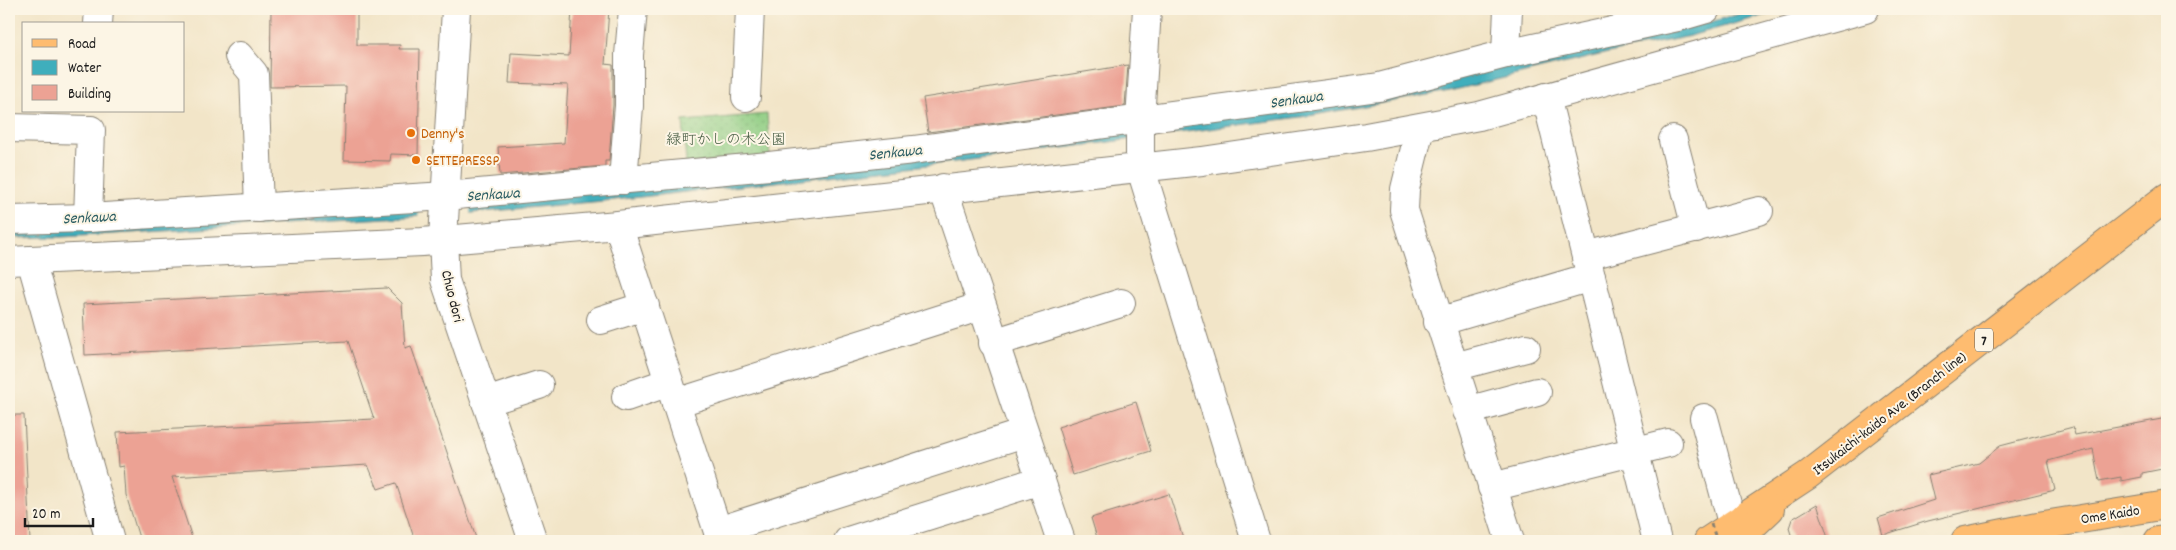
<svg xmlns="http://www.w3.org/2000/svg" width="2176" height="550" viewBox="0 0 2176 550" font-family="Dekko,'Klee One',sans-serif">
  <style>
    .grass { fill: url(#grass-dots); stroke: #567450 }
    .water { fill: #3faebc; stroke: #2e656c }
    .pier { fill: #f2e5c8 }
    .building { fill: #eca294 }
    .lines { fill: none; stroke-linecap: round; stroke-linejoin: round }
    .minor-casing { stroke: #878072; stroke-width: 30 }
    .major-casing { stroke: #878072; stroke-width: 30 }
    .minor { stroke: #fff; stroke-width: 28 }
    .major { stroke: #febc70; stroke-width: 28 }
    .path-bridge { stroke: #878072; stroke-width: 3; stroke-dasharray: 4 4; stroke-linecap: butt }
    .food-dot { fill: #e8710a; stroke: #fcf5e5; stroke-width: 2 }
    .labels { text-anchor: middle; stroke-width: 4; stroke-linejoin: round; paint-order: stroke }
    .shield { fill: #fcf5e5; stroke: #5f5d58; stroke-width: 1 }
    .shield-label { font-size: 14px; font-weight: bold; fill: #1c1c1c }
    .food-label { font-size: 15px; fill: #c56008; stroke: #fcf5e5; text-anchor: start }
    .park-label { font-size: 15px; fill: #445a40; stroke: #fcf5e5 }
    .street-label { font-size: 15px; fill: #1c1c1c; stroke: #fcf5e5 }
    .water-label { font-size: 16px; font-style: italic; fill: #2c5e64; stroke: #fcf5e5 }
  </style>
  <defs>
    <pattern id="grass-dots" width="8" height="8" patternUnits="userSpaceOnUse" patternTransform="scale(1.25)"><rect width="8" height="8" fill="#8fcd83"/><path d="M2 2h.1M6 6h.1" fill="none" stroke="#7baf71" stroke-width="1.8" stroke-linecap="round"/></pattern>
  </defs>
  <rect width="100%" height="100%" fill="#fcf5e5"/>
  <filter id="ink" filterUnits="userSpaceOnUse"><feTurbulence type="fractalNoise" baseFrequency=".02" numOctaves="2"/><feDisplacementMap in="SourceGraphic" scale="10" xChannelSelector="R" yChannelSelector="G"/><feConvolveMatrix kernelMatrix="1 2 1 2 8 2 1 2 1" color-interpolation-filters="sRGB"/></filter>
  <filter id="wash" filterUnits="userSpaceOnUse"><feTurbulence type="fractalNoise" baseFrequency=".0096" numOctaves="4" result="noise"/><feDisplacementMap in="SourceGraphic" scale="20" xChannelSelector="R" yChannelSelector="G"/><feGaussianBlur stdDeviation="1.12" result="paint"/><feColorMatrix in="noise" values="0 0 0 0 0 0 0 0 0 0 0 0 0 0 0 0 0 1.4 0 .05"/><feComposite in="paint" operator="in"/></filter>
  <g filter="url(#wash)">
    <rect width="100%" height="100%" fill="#f2e5c8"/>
    <path class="grass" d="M767 114 770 157 686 164 683 121Z"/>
    <path class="water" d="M1758 9H1788L1686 37 1608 53 1450 91 1308 116 1125 140 955 162 614 200 472 213 62 237 9 238V229L419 208 1528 63 1677 31Z"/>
    <path class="pier" d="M471 201 470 215 418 218 420 205Z"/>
    <g id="blocks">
      <g class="building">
        <path d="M271 9H357V45H400L399 49H420L418 155 391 154 390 161 344 160 346 86 270 87Z"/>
        <path d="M572 9H609L605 64 613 65V105L609 161H605V166L500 175 498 147 564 143 568 85 509 83 511 53 569 56Z"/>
        <path d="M1128 65 1125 106 928 132 923 98Z"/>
        <path d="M387 288 402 303 405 348 411 346 477 541H415L396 483 378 489 368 465 172 477 193 541H140L126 495 124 466 119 467 117 432 374 419 348 341 85 355 83 304Z"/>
        <path d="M1136 402 1151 451 1073 475 1058 427Z"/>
        <path d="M9 415H24L30 541H9Z"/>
        <path d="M2167 418V468L2142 473V477L2121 481V477L2099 481 2093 449 2048 461 2055 490 1928 521 1883 535 1878 518 1934 500 1928 475 1979 463 2000 446 2073 427 2075 435Z"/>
        <path d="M1169 494 1184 541H1098L1091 518Z"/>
        <path d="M1817 504 1829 541H1793L1789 528 1792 519Z"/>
      </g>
    </g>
  </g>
  <g filter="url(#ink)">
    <use href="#blocks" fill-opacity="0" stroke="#878072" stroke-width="1"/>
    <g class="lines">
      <g class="minor-casing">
        <g id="minor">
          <path d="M456 9 443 239 445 280 533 541"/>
          <path d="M1147 9 1140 120V166L1256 541"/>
          <path d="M98 24 99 9"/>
          <path d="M1506 54 1508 9"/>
          <path d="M239 56 254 74 259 208"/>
          <path d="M746 97 750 9"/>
          <path d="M1546 97 1657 541"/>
          <path d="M9 128 91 130 88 218"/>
          <path d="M1420 128 1405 189 1404 210 1510 541"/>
          <path d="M1673 140 1696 228"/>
          <path d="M623 180 629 106V55L633 9"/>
          <path d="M943 188 1061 541"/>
          <path d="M9 220 88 218 446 196 769 166 913 150 1379 87 1506 54 1682 16 1706 9"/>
          <path d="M618 225 721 541"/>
          <path d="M1586 256 1759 211"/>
          <path d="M31 260 110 541"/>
          <path d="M9 261 422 242 618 225 1202 161 1366 137 1479 116 1865 9"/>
          <path d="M601 320 645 306"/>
          <path d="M1438 322 1591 277"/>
          <path d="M993 343 1121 303"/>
          <path d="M1454 367 1526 348"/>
          <path d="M626 397 669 382"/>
          <path d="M486 402 539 385"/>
          <path d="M676 403 982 306"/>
          <path d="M1467 411 1537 392"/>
          <path d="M1704 418 1732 523"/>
          <path d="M1492 487 1668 443"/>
          <path d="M718 531 1024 433"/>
          <path d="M848 541 1041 480"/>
        </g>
      </g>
      <g class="major-casing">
        <g id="major">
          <path d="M1708 541 1808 475 2167 197"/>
          <path d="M1746 541 1752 526 1770 509"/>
          <path d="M1965 541 2038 526 2167 505"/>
          <path d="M2158 541 2167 540"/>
        </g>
      </g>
      <use href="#minor" class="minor"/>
      <use href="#major" class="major"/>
      <path class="path-bridge" d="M1711 524 1717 541"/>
    </g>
  </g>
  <g class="food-dot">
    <circle cx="411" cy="133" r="5"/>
    <circle cx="416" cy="160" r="5"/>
  </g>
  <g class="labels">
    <rect class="shield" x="1975" y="328.5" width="18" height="23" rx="4"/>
    <g class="shield-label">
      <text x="1984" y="345">7</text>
    </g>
    <g class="food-label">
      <text x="421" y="138">Denny's</text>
      <text x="426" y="165">SETTEPRESSP</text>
    </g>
    <g class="park-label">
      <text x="726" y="144">緑町かしの木公園</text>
    </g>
    <g class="street-label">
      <text transform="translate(453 296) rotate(76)" y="5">Chuo dori</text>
      <text transform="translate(1889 413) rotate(-38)" y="5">Itsukaichi-kaido Ave. (Branch line)</text>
      <text transform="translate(2110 514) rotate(-9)" y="5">Ome Kaido</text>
    </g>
    <g class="water-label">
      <text transform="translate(1296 98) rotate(-8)" y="6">Senkawa</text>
      <text transform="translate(895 151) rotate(-6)" y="6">Senkawa</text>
      <text transform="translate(493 193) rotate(-4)" y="6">Senkawa</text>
      <text transform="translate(89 216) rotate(-3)" y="6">Senkawa</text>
    </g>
  </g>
  <rect width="2176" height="550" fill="none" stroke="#fcf5e5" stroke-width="30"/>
  <rect x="22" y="22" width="162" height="90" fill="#fcf5e5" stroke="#a29e95"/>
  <rect x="32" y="39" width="25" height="8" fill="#febc70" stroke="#a29e95"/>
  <text x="68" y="48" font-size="15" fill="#1c1c1c">Road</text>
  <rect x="32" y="60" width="25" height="15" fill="#3faebc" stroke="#a29e95"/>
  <text x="68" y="72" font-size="15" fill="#1c1c1c">Water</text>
  <rect x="32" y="85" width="25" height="15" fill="#eca294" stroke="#a29e95"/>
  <text x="68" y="98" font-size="15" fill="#1c1c1c">Building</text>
  <path d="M25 518v8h68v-8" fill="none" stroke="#1c1c1c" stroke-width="2.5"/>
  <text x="32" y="518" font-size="15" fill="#1c1c1c" stroke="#fcf5e5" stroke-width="4" paint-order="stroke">20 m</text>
</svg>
